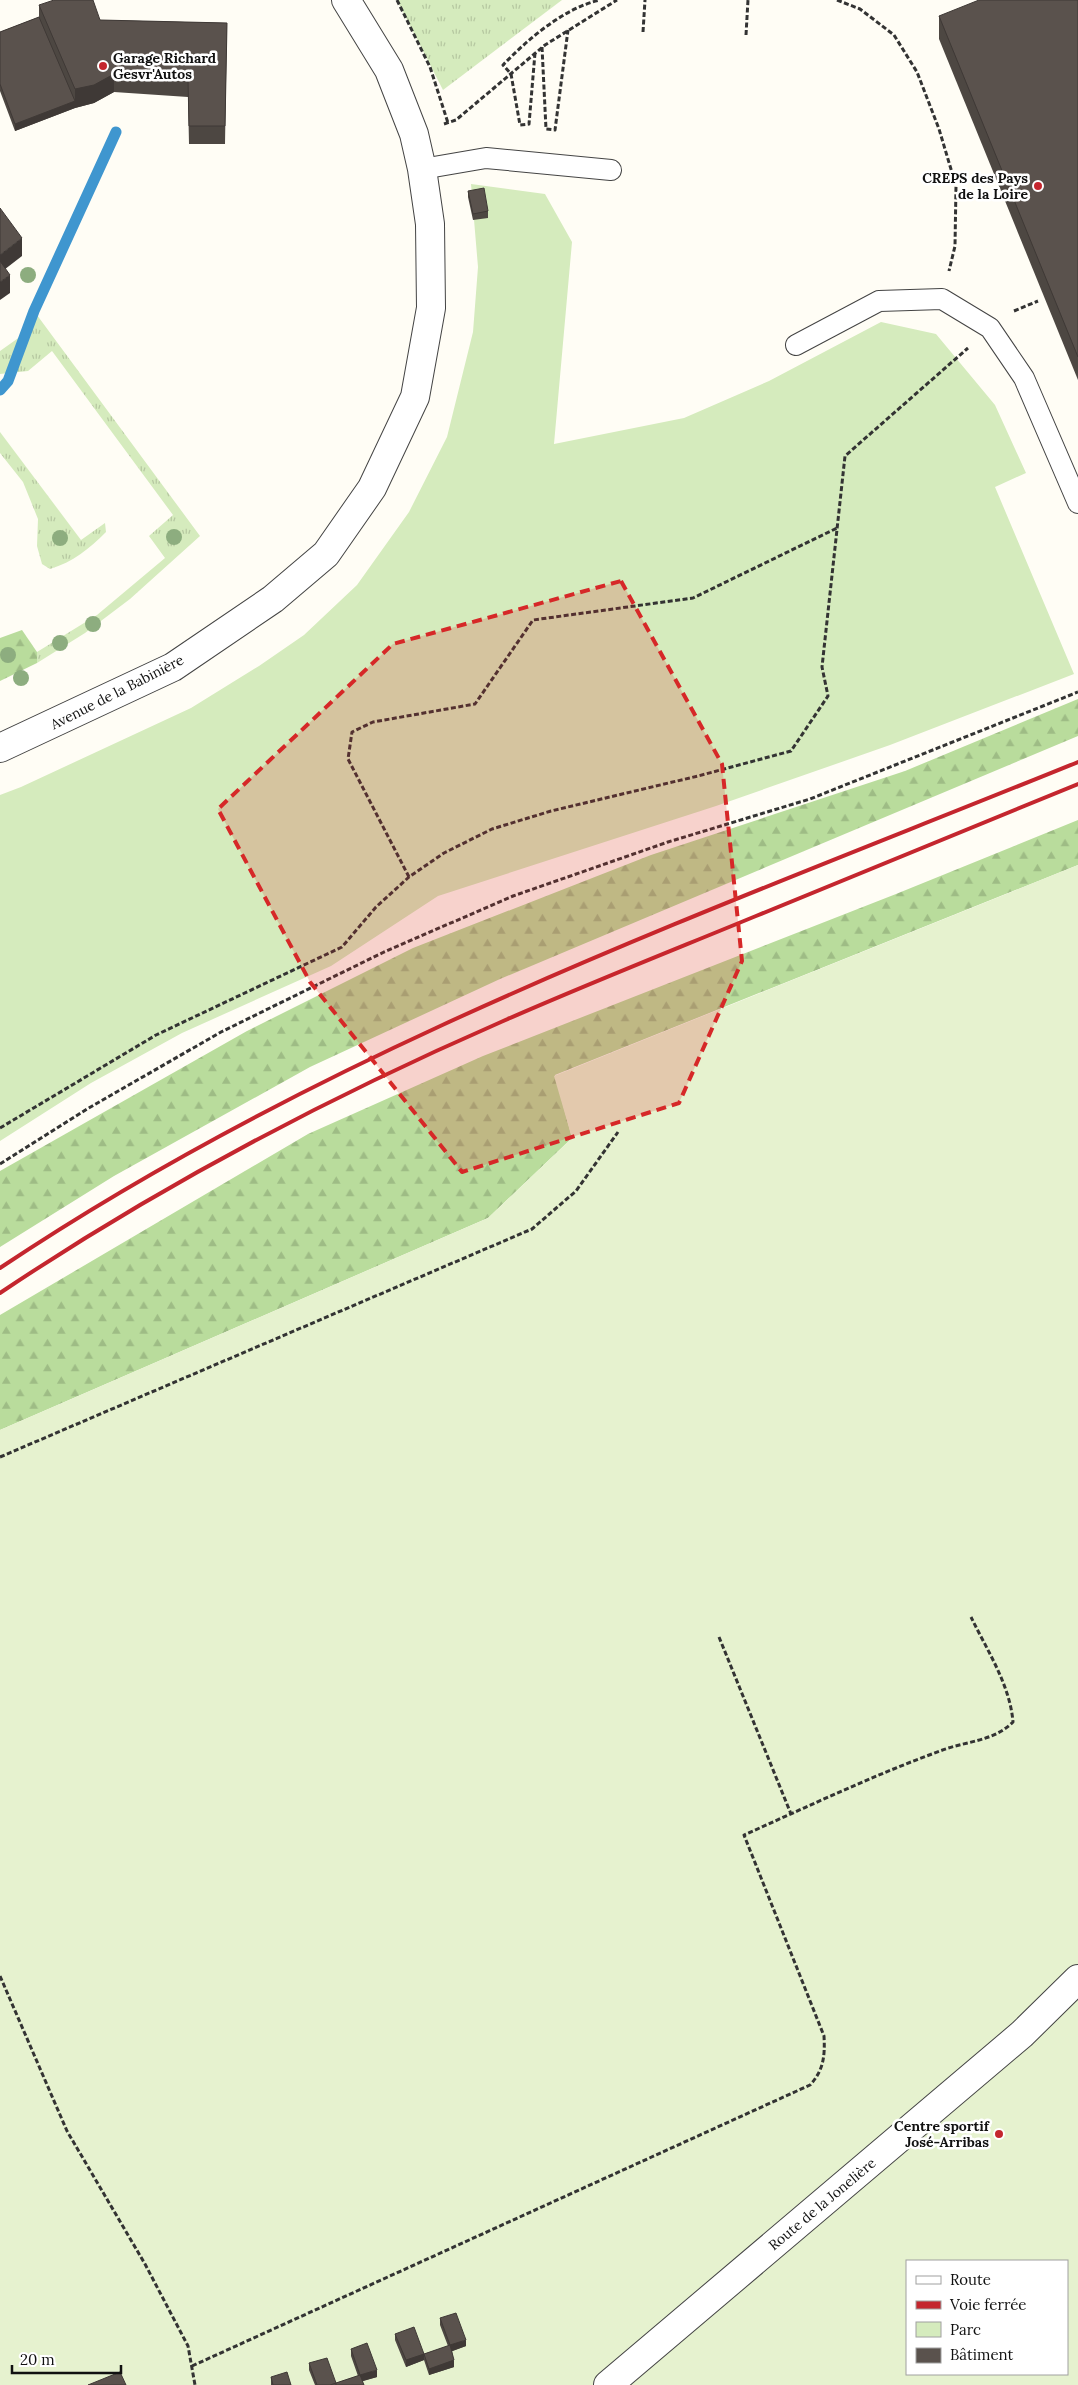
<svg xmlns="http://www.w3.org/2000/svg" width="1078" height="2385" viewBox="0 0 1078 2385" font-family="Lora,serif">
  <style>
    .grass { fill: url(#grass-tufts) }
    .forest { fill: url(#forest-firs) }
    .park { fill: #d5ebbd }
    .pitch { fill: #e6f2cf; fill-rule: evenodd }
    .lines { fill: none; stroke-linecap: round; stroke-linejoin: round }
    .stream { stroke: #3f96cf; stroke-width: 11 }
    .service-casing { stroke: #444; stroke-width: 22 }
    .minor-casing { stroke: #444; stroke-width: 30 }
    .tertiary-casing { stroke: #444; stroke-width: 30 }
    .path { stroke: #333; stroke-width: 3; stroke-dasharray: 5 2.5; stroke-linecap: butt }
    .service { stroke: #fff; stroke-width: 20 }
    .minor { stroke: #fff; stroke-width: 28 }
    .tertiary { stroke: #fff; stroke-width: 28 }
    .rail { stroke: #c4262e; stroke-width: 4 }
    .tree { fill: #8dad7f }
    .wall { fill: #4d4742 }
    .shaded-wall { fill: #3f3936 }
    .building { fill: #5a524d; stroke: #3f3936 }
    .marked { fill: #d62828; fill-opacity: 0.2; stroke: #d62828; stroke-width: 4; stroke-dasharray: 10 6; stroke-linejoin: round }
    .poi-dot { fill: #c4262e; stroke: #fff; stroke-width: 2 }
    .labels { text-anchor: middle; stroke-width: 5; stroke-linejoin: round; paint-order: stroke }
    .poi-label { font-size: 14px; font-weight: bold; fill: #111; stroke: #fff; text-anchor: end }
    .street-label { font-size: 14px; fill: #111; stroke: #fff }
  </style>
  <defs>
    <pattern id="grass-tufts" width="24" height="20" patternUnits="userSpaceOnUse" patternTransform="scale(1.25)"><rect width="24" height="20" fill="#d5ebbd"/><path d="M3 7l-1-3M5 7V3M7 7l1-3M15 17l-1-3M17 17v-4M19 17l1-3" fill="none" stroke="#b6c8a1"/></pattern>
    <pattern id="forest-firs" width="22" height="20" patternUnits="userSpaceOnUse" patternTransform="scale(1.25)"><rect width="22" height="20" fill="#b9dc9c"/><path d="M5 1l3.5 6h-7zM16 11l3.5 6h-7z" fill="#9ebc85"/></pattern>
  </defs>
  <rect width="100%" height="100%" fill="#fffdf5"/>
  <g class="grass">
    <path d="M397 0H562L443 90Z"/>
    <path d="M34 311 200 536 130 599 85 633 37 663V652L97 615 165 558 149 536 173 515 52 351 28 371 0 374V351L24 334Z"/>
    <path d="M0 432 81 540 105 523 106 532C89 549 73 562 50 569L42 564 37 546 38 519 23 482 0 453Z"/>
  </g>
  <g class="forest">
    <path d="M22 630 37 652V663L0 681V638Z"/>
    <path d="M1078 699V736L500 979 310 1067 114 1176 0 1247V1171L247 1031 413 948 651 855 905 771Z"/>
    <path d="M1078 820V865L555 1075 572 1138 488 1218 0 1430V1315L308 1134 483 1056 896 894Z"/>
  </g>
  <path class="park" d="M471 184 545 194 572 242 554 444 684 418 769 381 881 322 936 334 995 405 1026 473 995 487 1074 674 890 745 716 806 438 896 331 966 182 1033 91 1083 0 1141V795L21 787 191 708 259 666 304 635 357 585 409 512 447 437 473 332 478 267Z"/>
  <path class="pitch" d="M1078 865V2385H0V1430L488 1218 572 1138 554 1076ZM907 2261H1067V2374H907Z"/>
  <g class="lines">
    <path class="stream" d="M0 390 8 381 34 311 116 132"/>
    <g class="service-casing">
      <g id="service">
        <path d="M422 169 486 158 611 170"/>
        <path d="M796 345 879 301 942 299 990 328 1024 378 1078 503"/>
      </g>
    </g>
    <g class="minor-casing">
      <path id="minor" d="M0 748 173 667 273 599 326 554 372 488 415 397 431 308 430 224 422 169 414 134 389 70 346 0"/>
    </g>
    <g class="tertiary-casing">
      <path id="tertiary" d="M608 2385 1022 2034 1078 1979"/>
    </g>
    <g class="path">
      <path d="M397 0 430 67 448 123"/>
      <path d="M837 0 860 9 894 35 917 72 939 129 956 186 955 246 949 271"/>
      <path d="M643 32 645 0"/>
      <path d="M746 35 748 0"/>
      <path d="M542 47 546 129 555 130 568 30"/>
      <path d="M535 53 529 124 520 125 511 74 503 65C528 39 564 8 600 0"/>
      <path d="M444 124 456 120 545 45 617 0"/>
      <path d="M1014 311 1038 301"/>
      <path d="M409 877 348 759 352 732 373 722 475 704 533 620 693 598 837 528"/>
      <path d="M0 1128 156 1035 342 947 376 907 409 877 444 853 492 829 551 811 698 776 791 751 828 696 822 667 845 456 968 348"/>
      <path d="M0 1164 87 1109 221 1032 384 952 513 896 668 842 810 799 1078 692"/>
      <path d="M0 1457 532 1229 576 1191 618 1132"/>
      <path d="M719 1637 791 1814"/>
      <path d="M0 1976 67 2131 145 2264 188 2346 195 2385"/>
      <path d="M192 2366 810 2085C824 2070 825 2055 824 2036L744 1835C809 1806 874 1775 940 1751 965 1741 993 1742 1013 1722 1010 1685 987 1650 971 1617"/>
    </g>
    <use href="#service" class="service"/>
    <use href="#minor" class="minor"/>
    <use href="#tertiary" class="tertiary"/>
    <g class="rail">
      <path d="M0 1268C331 1046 711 911 1078 762"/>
      <path d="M0 1293C158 1187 327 1098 501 1022 585 985 671 951 756 916 864 872 971 828 1078 784"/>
    </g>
  </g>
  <g class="tree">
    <circle cx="28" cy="275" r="8"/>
    <circle cx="174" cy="537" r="8"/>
    <circle cx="60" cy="538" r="8"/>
    <circle cx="93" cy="624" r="8"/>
    <circle cx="60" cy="643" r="8"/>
    <circle cx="8" cy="655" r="8"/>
    <circle cx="21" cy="678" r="8"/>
  </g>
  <g class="wall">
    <path d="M1078 0V380L939 39V16Z"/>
    <path d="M39 5 100 20 227 23 225 144H189L188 97 114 92 94 103 75 108 15 131 0 91V32L39 17Z"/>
    <path d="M468 191 488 211V218L473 220 468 197Z"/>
    <path d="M440 2318 466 2346 452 2351 454 2367 429 2375 424 2360 406 2367 395 2340V2334L424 2354 448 2346 440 2325Z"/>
    <path d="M351 2349 377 2377 362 2381 364 2385H315L309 2370V2363L336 2383 358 2376 351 2356Z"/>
    <path d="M271 2377 291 2385H271Z"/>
  </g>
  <g class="shaded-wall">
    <path d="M114 74V92L94 103 75 108 15 131V124L75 101V89Z"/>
    <path d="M22 238V256L0 273V255Z"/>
    <path d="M10 275V293L0 300V282Z"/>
    <path d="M466 2340V2346L450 2352V2345Z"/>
    <path d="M424 2354V2360L406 2367V2360Z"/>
    <path d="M454 2360V2367L429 2375V2369Z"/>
    <path d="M377 2370V2377L360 2382V2375Z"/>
  </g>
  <g class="building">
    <path d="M54 0H93L100 20 227 23 225 126H189L188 79 114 74 94 85 75 89 39 5Z"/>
    <path d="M979 0H1078V357L939 16Z"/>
    <path d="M39 17 75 101 15 124 0 84V32Z"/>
    <path d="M484 188 488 211 473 214 468 191Z"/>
    <path d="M0 208 22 238 0 255Z"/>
    <path d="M0 261 10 275 0 282Z"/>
    <path d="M456 2313 466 2340 450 2345 440 2318Z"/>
    <path d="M414 2327 424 2354 406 2360 395 2334Z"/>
    <path d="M367 2343 377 2370 360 2375 364 2385H336V2383L360 2375 351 2349Z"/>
    <path d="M450 2345 454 2360 429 2369 424 2354Z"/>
    <path d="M327 2358 336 2383 330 2385H317L309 2363Z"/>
    <path d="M120 2372 126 2385H88Z"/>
    <path d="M287 2372 291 2385H273L271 2377Z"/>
  </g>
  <path class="marked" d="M621 581 722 764 742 961 679 1103 462 1172 310 982 218 809 393 644Z"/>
  <g class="poi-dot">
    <circle cx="103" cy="66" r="5"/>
    <circle cx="1038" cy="186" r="5"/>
    <circle cx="999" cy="2134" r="5"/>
  </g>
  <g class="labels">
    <g class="poi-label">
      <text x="113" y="63" text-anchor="start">Garage Richard<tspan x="113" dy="16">Gesvr'Autos</tspan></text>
      <text x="1028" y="183">CREPS des Pays<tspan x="1028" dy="16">de la Loire</tspan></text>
      <text x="989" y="2131">Centre sportif<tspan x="989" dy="16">José-Arribas</tspan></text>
    </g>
    <g class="street-label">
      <text transform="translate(117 692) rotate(-27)" y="5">Avenue de la Babinière</text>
      <text transform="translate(822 2204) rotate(-40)" y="5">Route de la Jonelière</text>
    </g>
  </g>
  <rect x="906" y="2260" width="162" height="115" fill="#ffffff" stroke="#a0a0a0"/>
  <rect x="916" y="2276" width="25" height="8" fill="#ffffff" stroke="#a0a0a0"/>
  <text x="950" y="2285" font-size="15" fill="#111111">Route</text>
  <rect x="916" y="2301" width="25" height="8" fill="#c4262e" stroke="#a0a0a0"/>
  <text x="950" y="2310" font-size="15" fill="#111111">Voie ferrée</text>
  <rect x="916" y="2322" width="25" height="15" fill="#d5ebbd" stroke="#a0a0a0"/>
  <text x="950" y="2335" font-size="15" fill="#111111">Parc</text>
  <rect x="916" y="2348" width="25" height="15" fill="#5a524d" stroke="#a0a0a0"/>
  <text x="950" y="2360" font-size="15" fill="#111111">Bâtiment</text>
  <path d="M12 2365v8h109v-8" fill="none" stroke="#111111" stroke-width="2.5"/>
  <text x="20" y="2365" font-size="15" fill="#111111" stroke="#ffffff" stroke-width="4" paint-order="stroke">20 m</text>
</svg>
